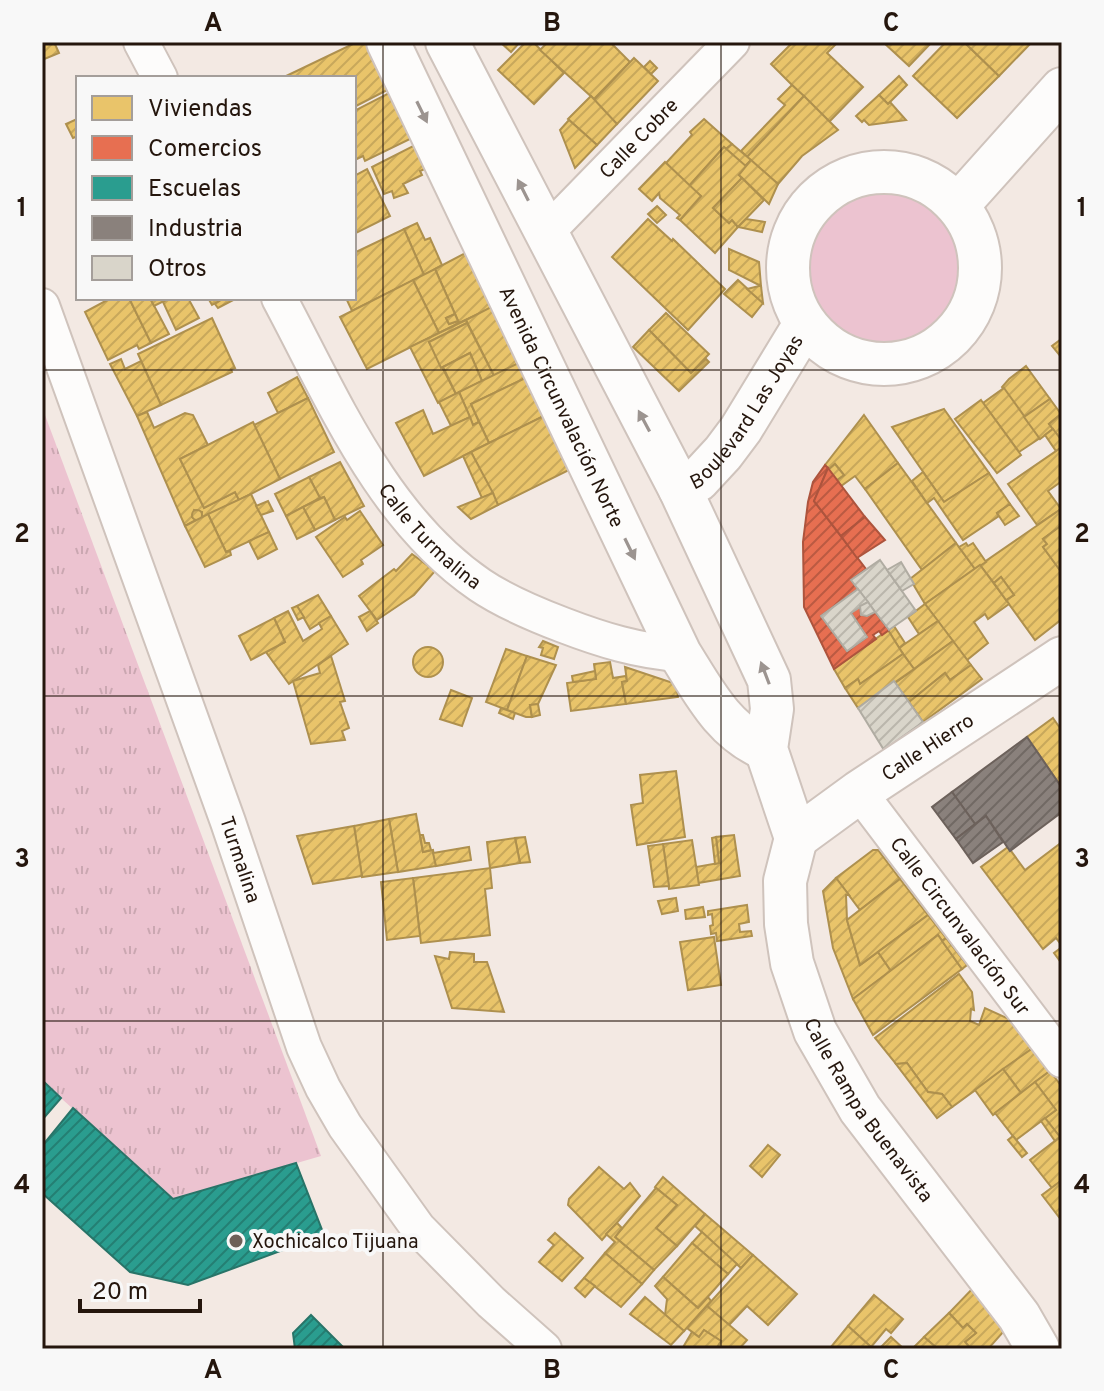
<svg xmlns="http://www.w3.org/2000/svg" width="1104" height="1391" viewBox="0 0 1104 1391" font-family="Overpass,sans-serif">
  <style>
    .grass { fill: url(#grass-tufts) }
    .park { fill: #ecc3d0 }
    .homes { fill: url(#homes-hatch); stroke: #ae904e; stroke-width: 2 }
    .shops { fill: url(#shops-hatch); stroke: #ad543d; stroke-width: 2 }
    .schools { fill: url(#schools-hatch); stroke: #287468; stroke-width: 2 }
    .industry { fill: url(#industry-hatch); stroke: #6c615b; stroke-width: 2 }
    .building { fill: url(#building-hatch); stroke: #b0aca2; stroke-width: 2 }
    .lines { fill: none; stroke-linecap: round; stroke-linejoin: round }
    .minor-casing { stroke: #cfc3bc; stroke-width: 38 }
    .tertiary-casing { stroke: #cfc3bc; stroke-width: 46 }
    .minor { stroke: #fdfcfb; stroke-width: 34 }
    .tertiary { stroke: #fdfcfb; stroke-width: 42 }
    .oneway { fill: #9c9490 }
    .grid { fill: none; stroke: #25160d; stroke-width: 2; stroke-opacity: 0.55 }
    .poi-dot { fill: #6d6058; stroke: #f8f8f8; stroke-width: 3 }
    .labels { text-anchor: middle; stroke-width: 8; stroke-linejoin: round; paint-order: stroke }
    .street-label { font-size: 20px; fill: #25160d; stroke: #f8f8f8 }
    .poi-label { font-size: 20px; fill: #25160d; stroke: #f8f8f8; text-anchor: start }
    .neatline { fill: none; stroke: #25160d; stroke-width: 3 }
    .grid-label { font-size: 26px; text-anchor: middle; font-weight: bold; fill: #25160d }
  </style>
  <defs>
    <pattern id="grass-tufts" width="24" height="20" patternUnits="userSpaceOnUse" patternTransform="scale(2)"><rect width="24" height="20" fill="#ecc3d0"/><path d="M3 7l-1-3M5 7V3M7 7l1-3M15 17l-1-3M17 17v-4M19 17l1-3" fill="none" stroke="#caa7b1"/></pattern>
    <pattern id="homes-hatch" width="6" height="6" patternUnits="userSpaceOnUse" patternTransform="scale(2)"><rect width="6" height="6" fill="#e9c46a"/><path d="M-1 1l2-2M0 6l6-6M5 7l2-2" fill="none" stroke="#c8a85b"/></pattern>
    <pattern id="shops-hatch" width="6" height="6" patternUnits="userSpaceOnUse" patternTransform="scale(2)"><rect width="6" height="6" fill="#e76f51"/><path d="M-1 1l2-2M0 6l6-6M5 7l2-2" fill="none" stroke="#bb5a42"/></pattern>
    <pattern id="schools-hatch" width="6" height="6" patternUnits="userSpaceOnUse" patternTransform="scale(2)"><rect width="6" height="6" fill="#2a9d8f"/><path d="M-1 1l2-2M0 6l6-6M5 7l2-2" fill="none" stroke="#247f73"/></pattern>
    <pattern id="industry-hatch" width="6" height="6" patternUnits="userSpaceOnUse" patternTransform="scale(2)"><rect width="6" height="6" fill="#8a817c"/><path d="M-1 1l2-2M0 6l6-6M5 7l2-2" fill="none" stroke="#716964"/></pattern>
    <pattern id="building-hatch" width="6" height="6" patternUnits="userSpaceOnUse" patternTransform="scale(2)"><rect width="6" height="6" fill="#d9d5ca"/><path d="M-1 1l2-2M0 6l6-6M5 7l2-2" fill="none" stroke="#bab6ac"/></pattern>
  </defs>
  <rect width="100%" height="100%" fill="#f3e9e3"/>
  <path class="grass" d="M42 407 321 1156 173 1199 42 1081Z"/>
  <circle class="park" cx="884" cy="268" r="75"/>
  <g class="homes">
    <path d="M42 42H54L59 53 42 60Z"/>
    <path d="M357 42H372L393 87 354 107V78H282Z"/>
    <path d="M500 42H520L511 52Z"/>
    <path d="M526 42H533L564 73 534 104 498 70Z"/>
    <path d="M548 42H610L630 62 594 99 540 50Z"/>
    <path d="M793 42H838L827 53 863 87 829 122 771 64Z"/>
    <path d="M883 42H932L909 66Z"/>
    <path d="M946 42H964L999 76 957 118 913 76Z"/>
    <path d="M964 42H1032L999 76Z"/>
    <path d="M634 58 658 81 617 124 593 101Z"/>
    <path d="M650 61 657 68 651 74 644 67Z"/>
    <path d="M899 76 907 85 888 104 879 95Z"/>
    <path d="M792 85 804 96 747 157 741 151 785 105 778 99Z"/>
    <path d="M393 91 416 136 365 161 363 156 355 160 354 111Z"/>
    <path d="M879 95 888 104 890 102 906 120 869 125 864 120 862 122 856 116Z"/>
    <path d="M591 96 617 124 597 145 568 119Z"/>
    <path d="M804 96 838 130 802 156 778 184 747 157Z"/>
    <path d="M77 119 78 136 73 138 66 124Z"/>
    <path d="M704 119 732 144 726 149 724 147 689 186 666 163 692 135 690 132Z"/>
    <path d="M569 120 597 145 575 168 560 130Z"/>
    <path d="M423 141 434 165 420 171 422 175 403 184 408 193 394 198 392 191 384 194 372 167Z"/>
    <path d="M732 144 751 160 745 166 726 149Z"/>
    <path d="M724 147 747 167 739 175 742 178 713 208 729 223 732 220 738 227 715 253 680 220 701 196 689 186Z"/>
    <path d="M751 160 778 184 769 204 739 175Z"/>
    <path d="M665 162 701 196 680 220 677 218 680 215 660 198 659 193 652 201 639 189Z"/>
    <path d="M367 169 390 216 354 234V176Z"/>
    <path d="M742 178 764 200 738 227 732 220 729 223 713 208Z"/>
    <path d="M657 206 666 215 657 223 648 214Z"/>
    <path d="M648 219 672 241 673 239 725 289 688 330 612 257Z"/>
    <path d="M746 219 765 222 762 232 738 227Z"/>
    <path d="M417 223 425 240 430 238 442 265 424 275 404 229Z"/>
    <path d="M404 229 424 275 352 311 346 298H354V253Z"/>
    <path d="M475 248 502 303 459 323 435 269Z"/>
    <path d="M729 249 759 262 761 286 729 270Z"/>
    <path d="M435 269 455 314 446 318 449 324 458 321 459 323 439 333 413 280Z"/>
    <path d="M413 280 439 333 367 369 340 317Z"/>
    <path d="M738 280 763 303 752 317 724 294Z"/>
    <path d="M759 286H761L763 303 747 289Z"/>
    <path d="M111 298H129L151 343 139 349 137 345 108 360 85 312Z"/>
    <path d="M129 298H150L169 334 151 343Z"/>
    <path d="M150 298H170L154 306Z"/>
    <path d="M170 298H188L199 318 176 330 163 302Z"/>
    <path d="M208 298H224L212 305Z"/>
    <path d="M224 298H237L218 308 215 304Z"/>
    <path d="M497 304 525 360 494 376 466 320Z"/>
    <path d="M666 313 709 354 691 373 649 330Z"/>
    <path d="M455 314 458 321 449 324 446 318Z"/>
    <path d="M212 318 235 368 231 369 232 372 161 405 138 354Z"/>
    <path d="M466 320 467 323 429 342 456 394 438 403 410 347Z"/>
    <path d="M467 323 494 376 482 381 470 353 441 368 429 342Z"/>
    <path d="M649 330 691 373 706 359 709 362 679 391 633 347Z"/>
    <path d="M1060 340 1062 343 1061 357 1052 346Z"/>
    <path d="M470 353 482 381 456 394 443 367Z"/>
    <path d="M531 357 538 372 471 404 479 422 473 425 459 392Z"/>
    <path d="M121 359 125 369 141 361 161 405 137 416 110 364Z"/>
    <path d="M1026 366 1050 399 1024 417 1002 387 1009 379Z"/>
    <path d="M538 372 556 410 489 443 471 404Z"/>
    <path d="M297 377 308 398 278 413 268 393Z"/>
    <path d="M1004 388 1040 438 1019 452 983 403Z"/>
    <path d="M459 392 470 417 451 426 439 402Z"/>
    <path d="M308 398 334 452 280 479 254 425Z"/>
    <path d="M1050 399 1061 414 1049 424 1053 429 1040 439 1024 417Z"/>
    <path d="M981 400 1021 455 997 473 955 419Z"/>
    <path d="M944 409 989 473 944 502 892 427Z"/>
    <path d="M423 410 433 434 470 417 473 425 479 422 489 443 424 476 396 423Z"/>
    <path d="M556 410 577 466 498 505 471 452Z"/>
    <path d="M147 412 154 428 185 413 193 415 208 445 180 459 204 508 235 492 239 500 201 518 202 512 194 510 192 517 196 520 185 526 137 416Z"/>
    <path d="M1061 414H1062V441L1049 424Z"/>
    <path d="M864 415 898 463 865 489 855 476 841 486 837 480 844 475 835 464 828 470 825 465Z"/>
    <path d="M253 422 280 479 239 500 235 492 204 508 180 459Z"/>
    <path d="M1053 429 1062 441V447L1056 451 1045 435Z"/>
    <path d="M1062 447V481L1048 491 1061 509 1037 525 1008 484Z"/>
    <path d="M471 452 493 493 482 498 463 456Z"/>
    <path d="M340 462 364 506 335 520 324 497 320 498 309 477Z"/>
    <path d="M898 463 956 543 922 570 865 489Z"/>
    <path d="M835 464 844 475 837 480 828 470Z"/>
    <path d="M923 472 944 502 989 473 1010 504 997 513 999 516 963 540 934 498 927 503 912 481Z"/>
    <path d="M309 477 320 498 286 516 275 494Z"/>
    <path d="M493 493 498 505 471 519 458 507Z"/>
    <path d="M251 494 269 532 226 552 208 514Z"/>
    <path d="M324 497 335 520 315 530 303 507Z"/>
    <path d="M268 501 273 511 261 515 256 506Z"/>
    <path d="M1010 504 1019 516 1005 525 997 513Z"/>
    <path d="M303 507 315 530 297 539 286 516Z"/>
    <path d="M1061 509 1062 525 1043 539 1047 544 1043 547 1062 573V619L1035 640 1006 600 1014 595 1001 577 994 583 980 565Z"/>
    <circle cx="197" cy="515" r="5"/>
    <path d="M360 511 383 545 361 560 363 564 343 577 316 537 345 517 347 520Z"/>
    <path d="M208 514 226 552 230 551 231 555 205 567 185 526Z"/>
    <path d="M1062 525V573L1043 547 1047 544 1043 539Z"/>
    <path d="M269 532 277 549 258 559 249 541Z"/>
    <path d="M956 543 975 569 925 604 910 579Z"/>
    <path d="M966 543 968 546 973 543 986 562 975 569 959 547Z"/>
    <path d="M412 554 435 571 414 595 377 620 359 596 394 569 396 571Z"/>
    <path d="M980 565 1009 604 988 619 985 614 974 622 988 643 967 660 925 604Z"/>
    <path d="M1001 577 1014 595 1006 600 994 583Z"/>
    <path d="M318 595 331 616 310 629 297 606Z"/>
    <path d="M925 604 938 621 919 634 908 617Z"/>
    <path d="M297 606 304 617 298 620 292 608Z"/>
    <path d="M288 611 303 641 322 629 319 623 331 616 348 644 289 684 266 652 285 642 274 618Z"/>
    <path d="M370 611 378 623 367 631 359 617Z"/>
    <path d="M274 618 285 642 251 660 239 636Z"/>
    <path d="M938 621 953 641 914 669 899 648Z"/>
    <path d="M894 626 905 643 899 648 888 630Z"/>
    <path d="M888 630 903 654 860 684 858 679 845 688 834 669Z"/>
    <path d="M543 641 558 647 554 659 541 655 543 648 539 647Z"/>
    <path d="M953 641 971 665 950 680 945 673 909 702 895 683Z"/>
    <circle cx="428" cy="662" r="15"/>
    <path d="M506 649 527 656 507 710 486 702Z"/>
    <path d="M903 654 914 669 858 708 845 688 858 679 860 684Z"/>
    <path d="M331 656 345 701 340 702 349 728 342 731 345 740 311 744 293 681 320 673 318 665Z"/>
    <path d="M527 656 556 665 538 704 530 705 532 717H526L507 710Z"/>
    <path d="M610 662 613 678 626 676 627 681 622 682 626 704 571 711 567 683 596 679 594 664Z"/>
    <path d="M971 665 982 679 923 722 909 702 945 673 950 680Z"/>
    <path d="M625 667 676 684 678 697 626 704 622 682 627 681Z"/>
    <path d="M595 671 596 679 573 682 572 676Z"/>
    <path d="M451 690 472 698 462 726 440 719Z"/>
    <path d="M538 704 540 715 532 717 530 705Z"/>
    <path d="M501 708 515 713 513 719 499 713Z"/>
    <path d="M1053 718 1062 731V788L1027 737Z"/>
    <path d="M676 771 685 837 637 845 631 805 643 803 640 775Z"/>
    <path d="M416 814 423 852 433 850 436 866 398 872 389 819Z"/>
    <path d="M389 819 398 872 362 877 354 826Z"/>
    <path d="M354 826 362 876 313 884 297 836Z"/>
    <path d="M420 835H423L425 843H429L431 850 423 852Z"/>
    <path d="M734 835 740 876 698 883 696 867 719 863 716 837Z"/>
    <path d="M525 837 530 862 520 863 515 838Z"/>
    <path d="M716 837 719 863 715 864 712 838Z"/>
    <path d="M515 838 520 863 490 868 487 842Z"/>
    <path d="M692 840 699 885 669 889 663 844Z"/>
    <path d="M1062 842V946L1056 938 1043 949 981 867 1008 847 1025 870Z"/>
    <path d="M663 844 669 886 654 887 648 846Z"/>
    <path d="M469 847 471 860 436 866 433 853Z"/>
    <path d="M873 850H878L900 879 860 910 836 878Z"/>
    <path d="M490 868 492 888 485 889 490 935 421 943 413 878Z"/>
    <path d="M413 878 420 936 387 940 381 882Z"/>
    <path d="M836 878 849 895H846L847 920 860 965 878 952 891 971 853 999 833 948 823 891Z"/>
    <path d="M900 879 928 915 860 965 847 920Z"/>
    <path d="M676 898 678 911 662 914 658 901Z"/>
    <path d="M747 905 749 922 739 924 740 932 751 931 752 936 717 941 716 933 711 934 710 926 713 925 712 914 708 915V911Z"/>
    <path d="M703 907 705 917 686 919 685 910Z"/>
    <path d="M928 915 946 938 942 941 938 935 891 971 878 952Z"/>
    <path d="M938 935 962 969 873 1035 853 999Z"/>
    <path d="M714 937 721 985 688 990 680 942Z"/>
    <path d="M946 938 967 965 962 969 942 941Z"/>
    <path d="M1062 947V964L1054 953Z"/>
    <path d="M450 952 474 954V962H487L504 1012 452 1008 435 956 449 959Z"/>
    <path d="M959 974 972 992 974 1010 971 1009 970 1021 979 1025 985 1008 1011 1020 1033 1048 952 1107 942 1094 928 1092 907 1063 896 1064 875 1038Z"/>
    <path d="M1033 1048 1050 1071 1021 1093 1003 1069Z"/>
    <path d="M907 1063 928 1092 942 1094 952 1107 937 1118 896 1064Z"/>
    <path d="M1003 1069 1021 1093 993 1115 975 1090Z"/>
    <path d="M1050 1071 1062 1087V1180L1052 1188 1030 1160 1060 1137 1045 1118 1056 1110 1035 1082Z"/>
    <path d="M1035 1082 1056 1110 1016 1140 995 1113Z"/>
    <path d="M1045 1118 1060 1137 1055 1141 1041 1121Z"/>
    <path d="M1013 1136 1027 1153 1022 1157 1008 1140Z"/>
    <path d="M768 1145 780 1155 762 1177 750 1166Z"/>
    <path d="M599 1167 624 1189 630 1183 640 1196 602 1240 568 1205 569 1199Z"/>
    <path d="M663 1177 705 1214 677 1246 656 1228 677 1205 655 1187Z"/>
    <path d="M1062 1180V1221L1042 1195Z"/>
    <path d="M656 1188 677 1205 656 1228 677 1246 654 1270 615 1237Z"/>
    <path d="M705 1214 753 1255 741 1268 695 1226Z"/>
    <path d="M617 1223 622 1228 615 1237 654 1270 642 1284 605 1253 615 1242 606 1234Z"/>
    <path d="M702 1232 737 1264 728 1274 692 1243Z"/>
    <path d="M555 1233 583 1258 562 1281 539 1262 554 1245 548 1240Z"/>
    <path d="M692 1243 728 1274 698 1308 663 1277Z"/>
    <path d="M605 1253 642 1284 621 1307 584 1278Z"/>
    <path d="M753 1255 797 1294 768 1325 747 1306 729 1325 707 1306Z"/>
    <path d="M663 1277 698 1308 708 1297 711 1301 684 1331 665 1315 667 1299 655 1286Z"/>
    <path d="M584 1278 595 1286 585 1297 575 1288Z"/>
    <path d="M974 1287 1004 1331 988 1349H971L965 1342 976 1333 967 1324 963 1328 949 1313Z"/>
    <path d="M874 1295 903 1319 891 1333 886 1329 871 1347 848 1326Z"/>
    <path d="M645 1297 684 1331 671 1345 630 1314Z"/>
    <path d="M707 1306 747 1340 739 1349H716L721 1341 704 1330 699 1337 687 1328Z"/>
    <path d="M949 1313 963 1328 967 1324 976 1333 965 1342 971 1349H938L924 1337Z"/>
    <path d="M848 1326 871 1347 874 1349H833L831 1347Z"/>
    <path d="M704 1330 721 1341 716 1349H682L692 1332 699 1337Z"/>
    <path d="M891 1337 904 1349H879Z"/>
    <path d="M924 1337 938 1349H912Z"/>
  </g>
  <g class="shops">
    <path d="M825 465 828 468 814 501 866 569 851 580 858 589 821 616 847 651 867 637 851 613 860 606 861 615 867 616 875 612 889 630 882 635 879 631 873 635 876 639 834 669 804 607 803 542 808 502 813 482Z"/>
    <path d="M828 468 865 517 841 536 814 501Z"/>
    <path d="M865 517 885 540 857 558 841 536Z"/>
  </g>
  <g class="schools">
    <path d="M42 1080 61 1098 42 1120Z"/>
    <path d="M73 1108 173 1199 296 1163 324 1235 188 1285 130 1272 42 1193V1146Z"/>
    <path d="M311 1315 345 1349H295L293 1333Z"/>
  </g>
  <g class="industry">
    <path d="M1027 737 1062 788V812L1010 851 986 816 975 824 952 792Z"/>
    <path d="M952 792 975 824 956 839 932 807Z"/>
    <path d="M986 816 1003 842 973 863 956 839Z"/>
  </g>
  <g class="building">
    <path d="M880 560 916 611 889 630 851 580Z"/>
    <path d="M901 562 914 584 902 591 887 570Z"/>
    <path d="M858 589 868 602 851 613 867 637 847 651 821 616Z"/>
    <path d="M868 602 875 612 867 616 861 615 860 606Z"/>
    <path d="M894 681 923 722 884 750 858 708Z"/>
  </g>
  <g class="lines">
    <g class="minor-casing">
      <g id="minor">
        <path d="M141 42 160 78"/>
        <path id="s1" d="M545 234 732 42"/>
        <path id="s2" d="M279 298C333 399 382 518 480 585 505 602 534 614 563 625 602 640 638 651 680 654"/>
        <path id="s3" d="M42 306 228 822 304 1047 323 1088 345 1126 418 1228 491 1302 544 1349"/>
        <path id="s4" d="M859 792 1062 1060"/>
      </g>
    </g>
    <g class="tertiary-casing">
      <g id="tertiary">
        <path id="s5" d="M388 42 680 654C704 692 723 731 766 749"/>
        <path d="M447 42 680 489 769 680 772 709 766 749 796 838"/>
        <circle cx="884" cy="268" r="96"/>
        <path d="M958 205 1062 89"/>
        <path id="s6" d="M680 489 698 480 723 453 741 429 805 324"/>
        <path id="s7" d="M796 838 785 881 786 924 792 963 815 1031 860 1109 1019 1316 1038 1349"/>
        <path id="s8" d="M796 838 859 792 1062 658"/>
      </g>
    </g>
    <use href="#minor" class="minor"/>
    <use href="#tertiary" class="tertiary"/>
  </g>
  <defs><path id="oneway-solid" d="M-6-.8H1V-3.2L6.5 0L1 3.2V.8H-6Z" transform="scale(2)"/></defs>
  <g class="oneway">
    <use href="#oneway-solid" transform="translate(422 112) rotate(64)"/>
    <use href="#oneway-solid" transform="translate(523 190) rotate(-117)"/>
    <use href="#oneway-solid" transform="translate(644 421) rotate(-118)"/>
    <use href="#oneway-solid" transform="translate(630 549) rotate(64)"/>
    <use href="#oneway-solid" transform="translate(765 673) rotate(-111)"/>
  </g>
  <path class="grid" d="M383 42V1349M721 42V1349M42 370H1062M42 696H1062M42 1021H1062"/>
  <circle class="poi-dot" cx="236" cy="1241" r="8"/>
  <g class="labels">
    <g class="street-label">
      <text dy="7" stroke="none"><textPath href="#s1" startOffset="134">Calle Cobre</textPath></text>
      <text dy="7" stroke="none"><textPath href="#s5" startOffset="404">Avenida Circunvalación Norte</textPath></text>
      <text dy="7" stroke="none"><textPath href="#s6" startOffset="104">Boulevard Las Joyas</textPath></text>
      <text dy="7" stroke="none"><textPath href="#s2" startOffset="284">Calle Turmalina</textPath></text>
      <text dy="7" stroke="none"><textPath href="#s8" startOffset="160">Calle Hierro</textPath></text>
      <text dy="7" stroke="none"><textPath href="#s3" startOffset="588">Turmalina</textPath></text>
      <text dy="7" stroke="none"><textPath href="#s4" startOffset="168">Calle Circunvalación Sur</textPath></text>
      <text dy="7" stroke="none"><textPath href="#s7" startOffset="294">Calle Rampa Buenavista</textPath></text>
    </g>
    <g class="poi-label">
      <text x="252" y="1248">Xochicalco Tijuana</text>
    </g>
  </g>
  <rect width="1104" height="1391" fill="none" stroke="#f8f8f8" stroke-width="88"/>
  <rect x="76" y="76" width="280" height="224" fill="#f8f8f8" stroke="#a49e9a" stroke-width="2"/>
  <rect x="92" y="96" width="40" height="24" fill="#e9c46a" stroke="#a49e9a" stroke-width="2"/>
  <text x="148" y="116" font-size="24" fill="#25160d">Viviendas</text>
  <rect x="92" y="136" width="40" height="24" fill="#e76f51" stroke="#a49e9a" stroke-width="2"/>
  <text x="148" y="156" font-size="24" fill="#25160d">Comercios</text>
  <rect x="92" y="176" width="40" height="24" fill="#2a9d8f" stroke="#a49e9a" stroke-width="2"/>
  <text x="148" y="196" font-size="24" fill="#25160d">Escuelas</text>
  <rect x="92" y="216" width="40" height="24" fill="#8a817c" stroke="#a49e9a" stroke-width="2"/>
  <text x="148" y="236" font-size="24" fill="#25160d">Industria</text>
  <rect x="92" y="256" width="40" height="24" fill="#d9d5ca" stroke="#a49e9a" stroke-width="2"/>
  <text x="148" y="276" font-size="24" fill="#25160d">Otros</text>
  <path d="M80 1299v12h120v-12" fill="none" stroke="#25160d" stroke-width="4"/>
  <text x="92" y="1299" font-size="24" fill="#25160d" stroke="#f8f8f8" stroke-width="6" paint-order="stroke">20 m</text>
  <rect x="44" y="44" width="1016" height="1303" class="neatline"/>
  <g class="grid-label">
    <text x="213" y="31">A</text>
    <text x="552" y="31">B</text>
    <text x="891" y="31">C</text>
    <text x="22" y="216">1</text>
    <text x="1082" y="216">1</text>
    <text x="22" y="542">2</text>
    <text x="1082" y="542">2</text>
    <text x="22" y="867">3</text>
    <text x="1082" y="867">3</text>
    <text x="22" y="1193">4</text>
    <text x="1082" y="1193">4</text>
    <text x="213" y="1378">A</text>
    <text x="552" y="1378">B</text>
    <text x="891" y="1378">C</text>
  </g>
</svg>
